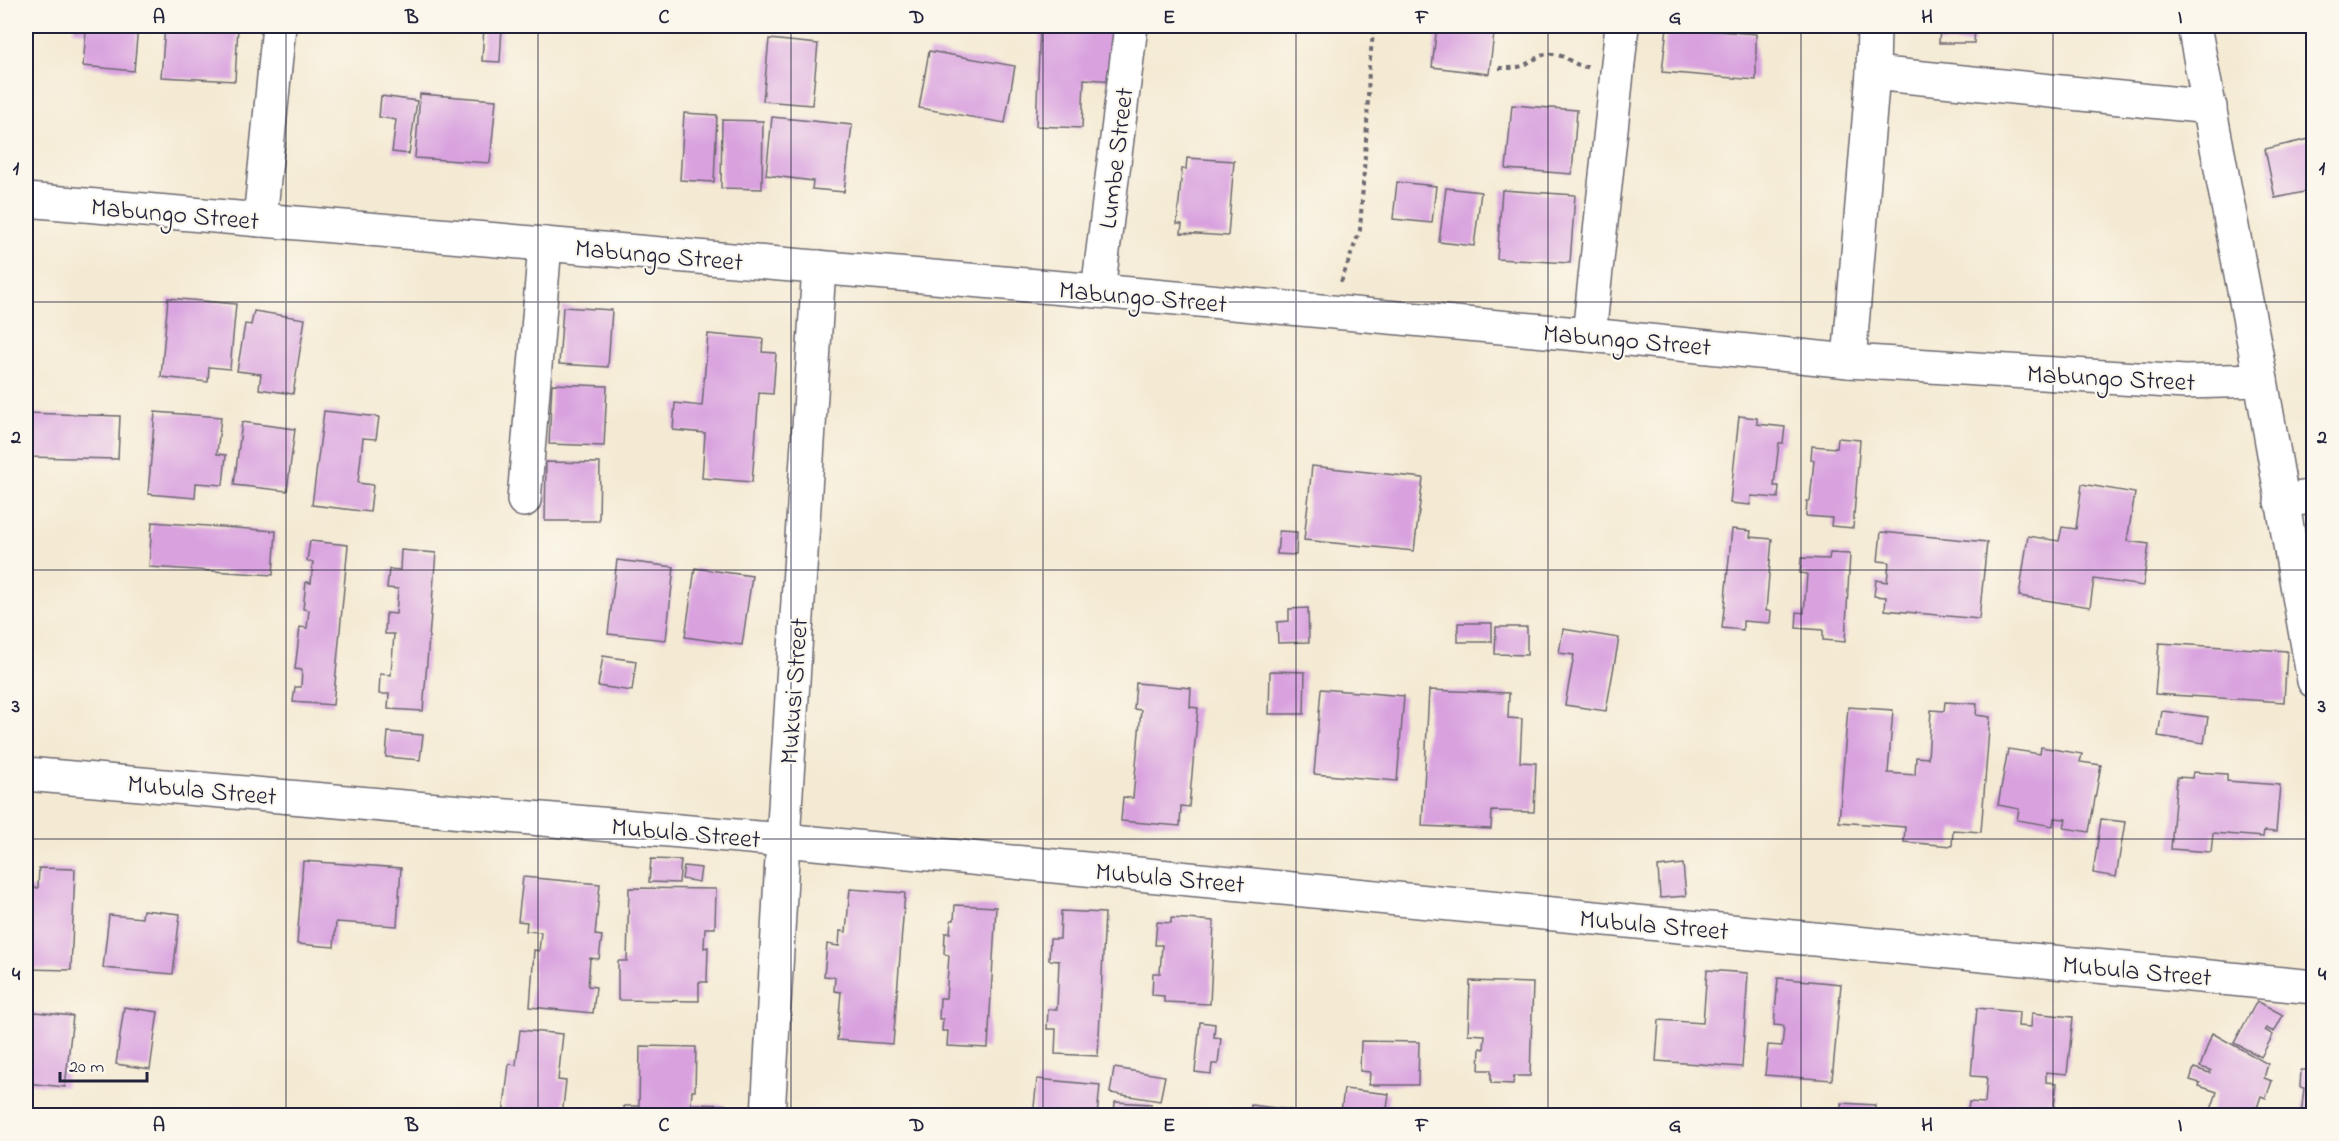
<svg xmlns="http://www.w3.org/2000/svg" width="2339" height="1141" viewBox="0 0 2339 1141" font-family="'Indie Flower',sans-serif">
  <style>
    .building { fill: #d9a2df }
    .lines { fill: none; stroke-linecap: round; stroke-linejoin: round }
    .minor-casing { stroke: #6c6870; stroke-width: 36 }
    .path { stroke: #6c6870; stroke-width: 4; stroke-dasharray: 4.5 4.5; stroke-linecap: butt }
    .minor { stroke: #fff; stroke-width: 33 }
    .grid { fill: none; stroke: #22223b; stroke-width: 1.5; stroke-opacity: 0.55 }
    .labels { text-anchor: middle; stroke-width: 4.5; stroke-linejoin: round; paint-order: stroke }
    .street-label { font-size: 26px; fill: #22223b; stroke: #fbf7ec }
    .neatline { fill: none; stroke: #22223b; stroke-width: 2 }
    .grid-label { font-size: 20px; text-anchor: middle; font-weight: bold; fill: #22223b }
  </style>
  <rect width="100%" height="100%" fill="#fbf7ec"/>
  <filter id="ink" filterUnits="userSpaceOnUse"><feTurbulence type="fractalNoise" baseFrequency=".0167" numOctaves="2"/><feDisplacementMap in="SourceGraphic" scale="12" xChannelSelector="R" yChannelSelector="G"/><feConvolveMatrix kernelMatrix="1 2 1 2 8 2 1 2 1" color-interpolation-filters="sRGB"/></filter>
  <filter id="wash" filterUnits="userSpaceOnUse"><feTurbulence type="fractalNoise" baseFrequency=".008" numOctaves="4" result="noise"/><feDisplacementMap in="SourceGraphic" scale="24" xChannelSelector="R" yChannelSelector="G"/><feGaussianBlur stdDeviation="1.35" result="paint"/><feColorMatrix in="noise" values="0 0 0 0 0 0 0 0 0 0 0 0 0 0 0 0 0 1.4 0 .05"/><feComposite in="paint" operator="in"/></filter>
  <g filter="url(#wash)">
    <rect width="100%" height="100%" fill="#f4ead3"/>
    <g id="blocks">
      <g class="building">
        <path d="M74 26H138L134 71 83 66 86 32 73 31Z"/>
        <path d="M165 26H238L235 81 161 77Z"/>
        <path d="M484 26H502L500 62 482 61Z"/>
        <path d="M1040 26H1120L1117 81 1084 79 1082 128 1036 126Z"/>
        <path d="M1437 26H1495L1489 74 1432 67Z"/>
        <path d="M1940 26H1987L1988 27 1975 28 1974 43H1939Z"/>
        <path d="M1667 27 1756 34V80L1662 72Z"/>
        <path d="M769 39 818 44 812 105 763 101Z"/>
        <path d="M929 51 1015 66 1005 123 919 108Z"/>
        <path d="M420 94 496 100 490 163 415 158Z"/>
        <path d="M381 96 417 101 409 154 392 152 396 120 379 117Z"/>
        <path d="M1512 105 1577 110 1572 174 1506 169Z"/>
        <path d="M684 113 717 115 714 182 680 180Z"/>
        <path d="M772 117 852 125 844 192 812 189 813 181 766 175Z"/>
        <path d="M722 120 763 121 762 189 721 188Z"/>
        <path d="M2314 138V190L2275 198 2265 149Z"/>
        <path d="M1187 158 1234 161 1228 236 1181 233 1182 224H1177L1182 169H1186Z"/>
        <path d="M1397 182 1436 186 1432 223 1393 219Z"/>
        <path d="M1446 188 1481 192 1474 246 1439 242Z"/>
        <path d="M1502 190 1575 195 1570 263 1497 259Z"/>
        <path d="M168 298 236 304 230 369 209 367 208 382 161 377Z"/>
        <path d="M563 307 612 310 608 367 559 364Z"/>
        <path d="M254 311 305 319 293 394 259 389 261 374 237 371 245 324 251 325Z"/>
        <path d="M708 334 763 339 762 352 776 353 773 394 759 393 752 482 702 478 705 433 673 430 675 403 702 406Z"/>
        <path d="M552 384 607 386 604 446 549 444Z"/>
        <path d="M324 411 379 417 376 439 363 438 358 483 373 485 370 512 312 505Z"/>
        <path d="M155 412 221 417 217 454 226 455 223 485 196 483 195 498 148 494Z"/>
        <path d="M26 413 120 416 118 459 26 457Z"/>
        <path d="M1739 416 1757 418V424L1785 427 1783 443H1779L1774 486H1779L1778 498 1751 496 1750 505 1730 503Z"/>
        <path d="M242 422 295 429 287 491 234 485Z"/>
        <path d="M1838 438 1860 440 1853 528 1831 526 1832 518 1806 516 1807 501H1810L1814 460 1811 459 1812 446 1837 448Z"/>
        <path d="M546 462 600 463 599 521H545Z"/>
        <path d="M1312 466 1423 478 1414 551 1304 540Z"/>
        <path d="M2082 484 2135 493 2127 541 2149 544 2143 586 2094 579 2090 607 2019 596 2028 536 2059 541 2062 527 2076 529Z"/>
        <path d="M152 522 276 531 273 575 149 567Z"/>
        <path d="M1732 529 1751 531 1750 537 1772 539 1766 611H1771L1770 623 1743 621V630L1722 628Z"/>
        <path d="M1279 531 1297 532 1296 555 1277 554Z"/>
        <path d="M1881 532 1987 542 1979 619 1885 610 1886 597 1874 596 1876 580 1887 582 1889 562 1878 561Z"/>
        <path d="M310 541 348 545 333 705 293 702 295 687H301L302 670 295 669 300 627 307 628 309 610 303 609 306 582 311 583 313 562 307 561Z"/>
        <path d="M401 550 436 553 423 711 388 709 389 694H379L380 674 391 675 394 634H385L386 613 396 614 398 589 387 588 389 569 400 570Z"/>
        <path d="M1830 553 1850 554 1845 642 1823 640V630L1796 628 1797 612 1804 613 1807 574 1800 573 1801 558 1829 559Z"/>
        <path d="M617 560 674 567 666 640 608 634Z"/>
        <path d="M695 568 752 576 742 645 685 637Z"/>
        <path d="M1308 608 1309 642 1278 643 1277 622 1289 621V609Z"/>
        <rect x="1458" y="623" width="34" height="19"/>
        <path d="M1496 627H1527V655L1495 654Z"/>
        <path d="M1563 629 1619 638 1606 711 1565 705 1574 655 1559 653Z"/>
        <path d="M2159 643 2287 651 2284 702 2155 694Z"/>
        <path d="M603 656 636 661 632 691 598 686Z"/>
        <path d="M1270 671 1305 672 1304 714H1269Z"/>
        <path d="M1136 683 1191 688 1190 707 1198 708 1189 807 1181 806 1180 826 1121 821 1123 797 1133 798 1141 710 1134 709Z"/>
        <path d="M1321 689 1404 696 1397 781 1314 774Z"/>
        <path d="M1429 690 1509 693 1508 718 1522 719 1520 762 1536 763 1534 812 1492 811 1491 829 1422 826Z"/>
        <path d="M1945 702 1977 704 1976 715 1990 717 1981 832 1953 830 1952 846 1904 842 1905 827 1839 822 1848 707 1893 710 1888 773 1915 775 1916 757 1928 758 1931 710 1944 711Z"/>
        <path d="M2162 711 2208 717 2204 743 2158 736Z"/>
        <path d="M388 732 423 735 420 760 386 757Z"/>
        <path d="M2041 747 2082 754 2080 762 2101 765 2089 832 2064 828 2066 819 2054 818 2053 826 2017 820 2019 809 1998 805 2008 749 2040 754Z"/>
        <path d="M2193 772 2227 774V781L2280 785 2276 832 2264 831 2263 837 2213 833 2211 852 2171 849 2177 777 2192 778Z"/>
        <path d="M2101 819 2125 822 2116 877 2093 873Z"/>
        <path d="M651 859 681 860 679 883 649 882Z"/>
        <path d="M303 861 401 868 397 926 336 922 334 947 297 944Z"/>
        <path d="M1683 864 1686 896 1660 898 1658 867Z"/>
        <path d="M684 866 701 868 699 882 682 879Z"/>
        <path d="M39 868 75 869 71 970 26 969V888H38Z"/>
        <path d="M523 877 600 884 595 935 602 936 599 959 590 958 588 986 596 987 593 1013 530 1007 534 950 539 951 541 932 526 931 527 922 518 921Z"/>
        <path d="M629 888 716 889 715 928H705L704 948 708 947 707 982H699V1001L618 1000V961H627Z"/>
        <path d="M850 889 905 893 893 1044 837 1040 841 992 834 991 835 977 824 976 827 944 839 946 840 931 846 932Z"/>
        <path d="M955 905 996 907 988 1048 947 1046 948 1031H942L943 1019H939L940 998H946L949 955 944 954 945 933H950L951 920H954Z"/>
        <path d="M143 910 180 914 173 974 103 968 109 915 142 918Z"/>
        <path d="M1061 911 1105 913 1098 1056 1055 1054 1056 1029H1047L1048 1009H1057L1059 961 1049 960 1050 939H1060Z"/>
        <path d="M1171 918 1214 921 1210 1004 1164 1002V996L1152 995 1153 973H1160L1162 945H1155L1157 922 1171 923Z"/>
        <path d="M1707 970 1748 973 1742 1067 1656 1061 1659 1020 1703 1023Z"/>
        <path d="M1778 978 1841 984 1832 1080 1765 1075 1768 1045 1782 1046 1784 1026 1774 1025Z"/>
        <path d="M1470 981 1533 983 1530 1076H1514L1513 1084 1491 1083V1070H1479L1480 1048 1484 1049 1485 1035 1468 1034Z"/>
        <path d="M2257 1001 2283 1015 2274 1032 2266 1028 2265 1030 2273 1035 2261 1057 2234 1043Z"/>
        <path d="M124 1007 158 1012 150 1069 116 1064Z"/>
        <path d="M1977 1008 2019 1012 2018 1026 2031 1027 2032 1013 2073 1017 2067 1074 2046 1072V1082L2057 1083 2053 1116H1967L1969 1102 1985 1103 1987 1077 1971 1076Z"/>
        <path d="M26 1011 73 1016 65 1087 26 1083Z"/>
        <path d="M1200 1022 1215 1024 1214 1037 1221 1038 1218 1064H1212L1211 1074 1195 1072Z"/>
        <path d="M520 1030 563 1034 558 1080 566 1081 562 1116H503L509 1064 516 1065Z"/>
        <path d="M2212 1033 2268 1064 2264 1078 2272 1081 2266 1098 2261 1096 2257 1108 2265 1111 2264 1116H2209L2217 1092 2199 1086 2200 1083 2190 1080 2194 1068 2210 1073 2211 1070 2200 1067Z"/>
        <path d="M1361 1041 1419 1042 1418 1085H1369L1370 1072 1360 1071Z"/>
        <path d="M640 1046 696 1047 695 1091H692L691 1104 725 1105 724 1116H624V1106H639Z"/>
        <path d="M2310 1052H2314V1116H2301L2304 1088 2300 1087 2301 1070H2308Z"/>
        <path d="M1114 1068 1165 1076 1160 1101 1110 1093Z"/>
        <path d="M1037 1079 1100 1085 1097 1116H1033Z"/>
        <path d="M1344 1089 1389 1094 1386 1116 1341 1112Z"/>
        <path d="M1115 1102 1151 1104 1150 1116H1114Z"/>
        <path d="M1841 1103 1875 1105 1874 1116H1841Z"/>
        <path d="M1251 1105 1291 1110 1290 1116H1250Z"/>
        <path d="M1567 1109 1598 1112V1116H1566Z"/>
      </g>
    </g>
  </g>
  <g filter="url(#ink)">
    <use href="#blocks" fill-opacity="0" stroke="#6c6870" stroke-width="1.5"/>
    <g class="lines">
      <g class="minor-casing">
        <g id="minor">
          <path d="M2194 26 2261 380 2314 681"/>
          <path d="M1873 73 1874 26"/>
          <path d="M26 200 1098 291 1589 335 1849 361 2185 382 2261 380"/>
          <path d="M260 220 279 26"/>
          <path d="M1098 291 1131 26"/>
          <path d="M1589 335 1622 26"/>
          <path d="M1849 361 1873 73 2210 107"/>
          <path d="M524 500 545 244"/>
          <path d="M2281 502 2314 496"/>
          <path d="M26 774 783 840 2314 987"/>
          <path d="M768 1116 783 840 819 267"/>
        </g>
      </g>
      <g class="path">
        <path d="M1499 68C1506 68 1512 68 1518 67 1531 64 1540 52 1553 54 1566 55 1577 68 1588 67"/>
        <path d="M1341 282 1360 230 1367 125 1369 67 1374 26"/>
      </g>
      <use href="#minor" class="minor"/>
    </g>
  </g>
  <path class="grid" d="M286 26V1116M538 26V1116M791 26V1116M1043 26V1116M1296 26V1116M1548 26V1116M1801 26V1116M2053 26V1116M26 302H2314M26 570H2314M26 839H2314"/>
  <g class="labels">
    <g class="street-label">
      <text transform="translate(1115 158) rotate(-83)" y="9">Lumbe Street</text>
      <text transform="translate(175 213) rotate(5)" y="9">Mabungo Street</text>
      <text transform="translate(659 254) rotate(5)" y="9">Mabungo Street</text>
      <text transform="translate(1143 296) rotate(5)" y="9">Mabungo Street</text>
      <text transform="translate(1627 339) rotate(5)" y="9">Mabungo Street</text>
      <text transform="translate(2111 377) rotate(3)" y="9">Mabungo Street</text>
      <text transform="translate(793 691) rotate(-86)" y="9">Mukusi Street</text>
      <text transform="translate(202 789) rotate(5)" y="9">Mubula Street</text>
      <text transform="translate(686 832) rotate(5)" y="9">Mubula Street</text>
      <text transform="translate(1170 877) rotate(5)" y="9">Mubula Street</text>
      <text transform="translate(1654 924) rotate(5)" y="9">Mubula Street</text>
      <text transform="translate(2137 970) rotate(5)" y="9">Mubula Street</text>
    </g>
  </g>
  <rect width="2339" height="1141" fill="none" stroke="#fbf7ec" stroke-width="66"/>
  <path d="M60 1072v9h87v-9" fill="none" stroke="#22223b" stroke-width="3"/>
  <text x="69" y="1072" font-size="18" fill="#22223b" stroke="#fbf7ec" stroke-width="4.5" paint-order="stroke">20 m</text>
  <rect x="33" y="33" width="2273" height="1075" class="neatline"/>
  <g class="grid-label">
    <text x="159" y="23">A</text>
    <text x="412" y="23">B</text>
    <text x="664" y="23">C</text>
    <text x="917" y="23">D</text>
    <text x="1169" y="23">E</text>
    <text x="1422" y="23">F</text>
    <text x="1675" y="23">G</text>
    <text x="1927" y="23">H</text>
    <text x="2180" y="23">I</text>
    <text x="16" y="174">1</text>
    <text x="2322" y="174">1</text>
    <text x="16" y="443">2</text>
    <text x="2322" y="443">2</text>
    <text x="16" y="712">3</text>
    <text x="2322" y="712">3</text>
    <text x="16" y="980">4</text>
    <text x="2322" y="980">4</text>
    <text x="159" y="1131">A</text>
    <text x="412" y="1131">B</text>
    <text x="664" y="1131">C</text>
    <text x="917" y="1131">D</text>
    <text x="1169" y="1131">E</text>
    <text x="1422" y="1131">F</text>
    <text x="1675" y="1131">G</text>
    <text x="1927" y="1131">H</text>
    <text x="2180" y="1131">I</text>
  </g>
</svg>
